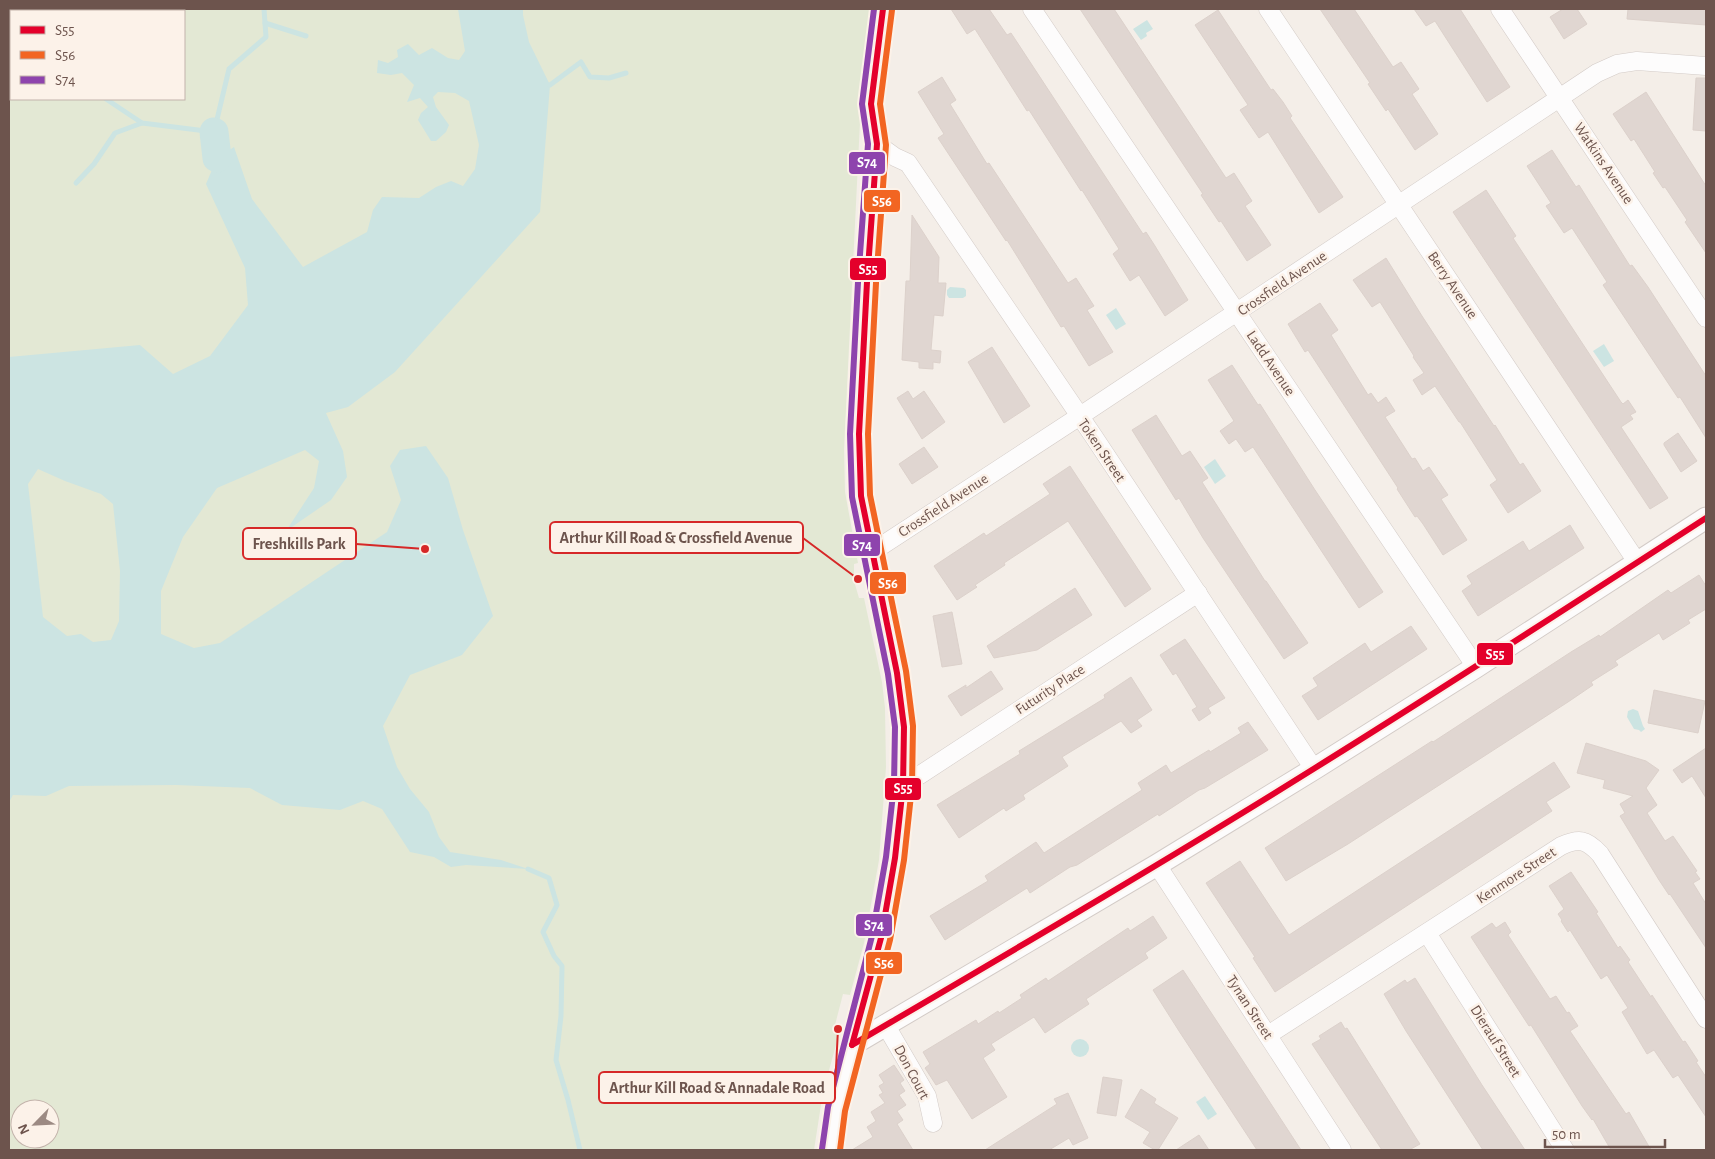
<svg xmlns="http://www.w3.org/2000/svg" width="1715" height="1159" viewBox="0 0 1715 1159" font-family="'Alegreya Sans',sans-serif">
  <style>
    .green { fill: #e3e8d4; fill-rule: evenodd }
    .water { fill: #cce4e2; fill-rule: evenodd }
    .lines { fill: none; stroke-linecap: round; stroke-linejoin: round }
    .stream { stroke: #cce4e2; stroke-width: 5 }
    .river { stroke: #cce4e2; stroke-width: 29 }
    .building { fill: #e0d6d1; stroke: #dcd1cb }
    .minor-casing { stroke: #d3cbc7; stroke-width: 19 }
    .tertiary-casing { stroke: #d3cbc7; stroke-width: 23 }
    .minor { stroke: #fdfcfc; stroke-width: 18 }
    .tertiary { stroke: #fdfcfc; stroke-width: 21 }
    .bus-1-casing { stroke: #fcf2e9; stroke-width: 10 }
    .bus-2-casing { stroke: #fcf2e9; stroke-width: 10 }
    .bus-3-casing { stroke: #fcf2e9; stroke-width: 10 }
    .bus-1 { stroke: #e4002b; stroke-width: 6 }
    .bus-2 { stroke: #f26522; stroke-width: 6 }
    .bus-3 { stroke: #8e44ad; stroke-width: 6 }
    .labels { text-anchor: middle; stroke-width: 5; stroke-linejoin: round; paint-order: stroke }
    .street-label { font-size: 15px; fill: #6d544d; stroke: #fcf2e9 }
    .leader { fill: none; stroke: #d62828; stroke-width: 2 }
    .callout-dot { fill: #d62828; stroke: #fcf2e9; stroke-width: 2 }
    .callout { fill: #fcf2e9; stroke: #d62828; stroke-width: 2 }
    .callout-label { font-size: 16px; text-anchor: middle; font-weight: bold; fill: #6d544d }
    .line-badge { stroke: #fcf2e9; stroke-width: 2 }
    .badge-label { font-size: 14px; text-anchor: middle; font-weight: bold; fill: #fff }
  </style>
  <rect width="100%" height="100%" fill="#f4eee8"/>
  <path class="green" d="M9 9H871L860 122 844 449 845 492 858 563 854 564V581L859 598H864L882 682 885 708 886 767 879 860 864 943 850 995 843 994 835 1025 839 1034 823 1092 814 1150H9ZM11 11H184V99H11ZM20 1109H50V1139H20Z"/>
  <g class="water">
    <path d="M458 9H523V15L529 42 550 85 540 212 395 372 348 407 326 413 343 451 347 477 331 500 286 531 314 488 319 461 305 450 217 488 183 537 161 591V634L194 648 220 643 387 532 401 500 390 466 400 450 426 446 448 478 463 530 493 616 462 655 410 675 383 726 397 767 410 789 429 812 439 837 450 852 501 860 528 869 466 865 451 867 434 857 410 852 382 809 363 801 340 810 282 805 250 788 176 785 69 786 46 796 13 795 9 802V357L140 345 173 374 210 356 248 305 245 268 206 184 217 158 234 147 252 199 303 267 367 232 373 210 382 197 419 198 436 187 451 181 463 186 475 169 479 145 469 101 455 93 438 92 433 97 436 107 449 125 446 132 436 141H431L418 120 421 113 428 107 420 98 407 102 414 85 402 73 391 75 377 73 378 60 388 63 398 57 397 50 408 44 419 55 432 48 448 58 459 60 465 51ZM38 469 65 481 101 494 113 504 120 571 119 621 111 640 93 642 81 634 67 636 43 617 28 484Z"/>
    <path d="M1147 20 1153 29 1146 33 1147 36 1141 40 1133 29Z"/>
    <path d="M950 287 964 288 966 290V296L963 298H949L947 295V290Z"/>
    <path d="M1116 308 1126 324 1116 330 1106 315Z"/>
    <path d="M1604 344 1614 361 1604 367 1593 351Z"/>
    <path d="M1215 459 1226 476 1215 484 1204 467Z"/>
    <path d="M1633 709 1638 711 1643 726 1645 729 1641 732 1639 730 1634 729 1627 717 1628 711Z"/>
    <circle cx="1080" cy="1048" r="9"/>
    <path d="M1205 1096 1217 1114 1208 1120 1196 1102Z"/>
  </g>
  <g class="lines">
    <g class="stream">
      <path d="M265 23 306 36"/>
      <path d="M550 85 581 62 590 77 609 78 626 73"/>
      <path d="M106 99 142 123 214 132 229 69 266 37 264 9"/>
      <path d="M76 183 94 164 115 133 142 123"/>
      <path d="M528 869 549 878 557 905 543 932 554 956 562 966 561 1016 556 1060 568 1100 580 1150"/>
    </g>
    <path class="river" d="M214 132 217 158"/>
  </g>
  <g class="building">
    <path d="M951 9H989L1007 35 1011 33 1143 234 1146 232 1155 246 1188 300 1165 316 1139 275 1130 281 1113 254 1119 249 1082 190 1081 191 1029 110 1027 111 975 29 967 34Z"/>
    <path d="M1080 9H1114L1226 178 1234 173 1252 201 1245 206 1271 245 1247 261 1221 221 1219 222 1201 195 1203 194Z"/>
    <path d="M1320 9H1354L1393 67 1401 62 1419 89 1412 94 1438 134 1415 150 1388 109 1386 111 1368 84 1370 83Z"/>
    <path d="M1414 9H1460L1510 87 1487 102 1435 21 1426 26Z"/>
    <path d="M1563 9H1577L1587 24 1564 39 1550 17Z"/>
    <path d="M1628 9H1706V25L1627 19Z"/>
    <path d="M1218 10 1271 90 1273 89 1283 102 1292 116 1290 118 1343 197 1319 213 1268 132 1259 138 1240 110 1248 105 1195 25Z"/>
    <path d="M942 77 956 100 950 104 987 164 989 163 1068 283 1076 278 1094 306 1087 310 1113 352 1089 366 1064 326 1061 327 1007 240 1006 241 938 138 944 134 918 92Z"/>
    <path d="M1696 78H1706V131L1693 130Z"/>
    <path d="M1646 92 1706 186V253L1685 222 1687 220 1665 187 1663 188 1653 173 1655 172 1634 139 1631 141 1613 114Z"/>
    <path d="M1552 150 1576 187 1579 185 1630 266 1632 265 1648 287 1706 376V438L1680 397 1678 398 1603 285 1607 282 1572 228 1564 233 1546 206 1551 203 1527 166Z"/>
    <path d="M1486 190 1516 236 1513 238 1621 402 1623 404 1628 400 1636 412 1630 415 1633 419 1621 427 1668 498 1650 509 1453 212Z"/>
    <path d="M912 215 939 257 938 283H946L943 316 934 315 931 350 941 351 940 363 933 362V369L919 368V362L902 360 906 281H910Z"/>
    <path d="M1386 258 1422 316 1494 426 1495 425 1520 465 1523 463 1541 491 1508 513 1490 485 1497 480 1460 422H1459L1435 386 1422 395 1413 380 1424 373 1413 357 1414 356 1380 302 1372 307 1353 280Z"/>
    <path d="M1320 303 1338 330 1331 335 1368 395 1371 393 1378 403 1386 397 1395 411 1385 417 1412 459 1415 458 1423 471 1429 467 1448 495 1441 499 1467 540 1443 555 1423 524 1417 516 1415 517 1397 489 1398 488 1308 350 1305 352 1288 324Z"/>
    <path d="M992 347 1030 406 1004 423 968 362Z"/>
    <path d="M1232 365 1258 405 1260 404 1315 490 1383 592 1359 608 1253 447 1245 452 1236 439 1229 444 1220 431 1234 421 1208 380Z"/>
    <path d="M908 391 913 399 924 391 945 422 922 439 897 398Z"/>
    <path d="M1156 415 1182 456 1190 451 1208 478 1202 482 1265 581H1266L1308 643 1284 659 1203 538 1179 498 1176 500 1132 430Z"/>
    <path d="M1678 433 1697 461 1681 472 1664 445V443Z"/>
    <path d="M924 447 938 467 912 484 899 464Z"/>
    <path d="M1070 466 1151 589 1125 607 1068 521 1004 563 1005 565 975 585 977 587 957 600 934 566 984 533 986 536 1050 494 1043 484Z"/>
    <path d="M1570 525 1584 548 1478 616 1462 591 1472 584 1467 576 1523 541 1529 551Z"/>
    <path d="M1699 575 1706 586V609L1688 620 1690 623 1663 640 1659 633 1615 661 1618 665 1591 682 1593 685 1568 702 1348 844 1286 881 1265 848 1432 741 1433 742 1571 652 1599 635 1600 637 1668 590 1671 593Z"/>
    <path d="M1075 588 1092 615 1037 650 994 658 987 646Z"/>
    <path d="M952 612 962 664 942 667 933 616Z"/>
    <path d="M1411 626 1427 649 1318 720 1302 696 1318 686 1313 678 1365 643 1371 652Z"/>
    <path d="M1185 639 1225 698 1208 708 1211 713 1199 721 1192 710 1197 707 1176 673 1173 675 1160 655Z"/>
    <path d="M991 671 1003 689 961 716 948 696 966 685V688Z"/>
    <path d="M1131 677 1152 710 1137 720 1142 726 1131 733 1121 721 1062 757 1068 766 1023 795 1025 799 1006 811 1004 808 959 838 937 805 1020 754 1019 751 1105 698 1104 695Z"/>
    <path d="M1654 690 1705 701 1698 733 1648 723Z"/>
    <path d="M1248 722 1268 750 1205 788 1199 790 1159 816 1158 814 1077 865 1070 867 1030 893 1027 888 945 940 930 916 988 881 985 876 1036 842 1044 853 1142 790 1138 783 1166 765 1171 773 1209 750 1210 752 1241 733 1238 728Z"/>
    <path d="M1586 743 1646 761 1659 770 1646 788 1657 805 1647 813 1665 841 1673 836 1697 871 1695 872 1700 879 1693 883 1706 904V948L1670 894 1669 895 1659 880 1620 816 1625 813 1620 804 1633 796 1603 788 1605 780 1577 773Z"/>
    <path d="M1706 748V798L1692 776 1682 783 1673 770Z"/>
    <path d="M1554 762 1570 787 1546 802 1552 811 1275 992 1253 958 1255 957 1206 883 1240 861 1289 935Z"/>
    <path d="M1571 872 1598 912 1596 913 1618 948 1620 946 1630 960 1628 962 1651 997 1652 995 1683 1042 1685 1041 1698 1061 1696 1062 1706 1077V1117L1678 1075 1673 1078 1654 1050 1647 1054 1622 1012 1628 1008 1607 975 1601 979 1570 930 1568 932 1561 921 1562 920 1558 914 1564 909 1549 886Z"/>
    <path d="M1153 916 1167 938 1145 953 1148 958 1086 999 1089 1004 1045 1033 1034 1017 991 1044 995 1050 983 1058 1007 1097 972 1119 947 1080 936 1085 925 1068 930 1064 923 1052 976 1020 978 1024 998 1011 999 1013 1022 998 1020 995 1046 978 1048 981 1128 928 1130 931Z"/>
    <path d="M1505 922 1511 932 1508 935 1550 999 1556 996 1567 1013 1569 1012 1578 1026 1570 1031 1626 1114 1629 1112 1651 1150H1611L1593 1119 1592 1120 1582 1106 1531 1025 1529 1026 1471 937 1492 923 1496 928Z"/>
    <path d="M1183 970 1241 1058 1301 1150H1257L1179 1031 1153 990Z"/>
    <path d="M1415 978 1482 1085 1525 1150H1483L1406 1031 1384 994 1405 980 1407 983Z"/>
    <path d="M1341 1022 1345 1029 1347 1028 1416 1138 1420 1144 1409 1150H1382L1312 1044 1321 1039 1319 1036Z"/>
    <path d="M894 1065 904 1080 900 1083 905 1091 899 1095 906 1105 897 1111 903 1120 897 1124 913 1150H852L873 1137 867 1127 876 1121 871 1112 885 1103 879 1095 883 1093 879 1086 884 1083 879 1075Z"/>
    <path d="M1103 1077 1122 1080 1116 1116 1097 1113Z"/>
    <path d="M1141 1089 1156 1099 1154 1103 1178 1118 1158 1150H1155L1143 1143 1150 1132 1125 1117Z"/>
    <path d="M1068 1093 1088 1138 1073 1145 1069 1138 1049 1150H985L1057 1104 1054 1099Z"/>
    <path d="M1199 1135 1209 1150H1176Z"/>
  </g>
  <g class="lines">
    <g class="minor-casing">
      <g id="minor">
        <path d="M1032 9 1476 667"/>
        <path d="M1268 9 1637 562"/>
        <path d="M1500 9 1706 318"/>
        <path d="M877 144 895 157 908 163 1094 437 1314 769"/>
        <path d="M872 552 1080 416 1597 73 1617 64 1637 61 1706 66"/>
        <path d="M903 786 1198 593"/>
        <path d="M1157 865 1342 1150"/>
        <path d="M1427 933 1565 1150"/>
        <path d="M885 1024 927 1096 933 1123"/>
        <path d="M1268 1035 1561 846C1579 838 1586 839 1600 854L1706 1019"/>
      </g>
    </g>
    <g class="tertiary-casing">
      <g id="tertiary">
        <path d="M852 1045 1157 865 1314 769 1476 667 1706 518"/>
        <path d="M831 1150 836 1109 852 1045 881 938 895 858 903 786 904 727 897 673 861 496 859 434 867 282 877 144 871 104 883 9"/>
      </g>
    </g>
    <use href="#minor" class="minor"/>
    <use href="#tertiary" class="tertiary"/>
    <g class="bus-1-casing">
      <g id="bus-1">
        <path d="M852 1045 881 938 895 858 903 786 904 727 897 673 861 496 859 434 867 282 877 144 871 104 883 9"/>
        <path d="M852 1045C1007 954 1163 863 1315 768 1447 686 1576 602 1706 518"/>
      </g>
    </g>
    <g class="bus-2-casing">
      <path id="bus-2" d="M840 1150 845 1111 890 940 904 860 912 786 913 726 906 671 870 495 868 434 876 283 886 145 880 104 892 10"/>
    </g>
    <g class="bus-3-casing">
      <path id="bus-3" d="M822 1149 828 1107 872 936 886 857 894 785 895 727 888 674 852 497 850 434 858 282 868 144 862 104 874 9"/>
    </g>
    <use href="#bus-1" class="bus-1"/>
    <use href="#bus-2" class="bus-2"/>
    <use href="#bus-3" class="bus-3"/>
  </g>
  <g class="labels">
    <g class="street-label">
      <text transform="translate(1604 163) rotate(56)" y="5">Watkins Avenue</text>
      <text transform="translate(1282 283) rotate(-34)" y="5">Crossfield Avenue</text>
      <text transform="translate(1453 285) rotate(56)" y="5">Berry Avenue</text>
      <text transform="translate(1271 363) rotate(56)" y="5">Ladd Avenue</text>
      <text transform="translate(1102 450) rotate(56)" y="5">Token Street</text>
      <text transform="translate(943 505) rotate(-33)" y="5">Crossfield Avenue</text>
      <text transform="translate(1050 689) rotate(-33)" y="5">Futurity Place</text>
      <text transform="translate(1516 875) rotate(-33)" y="5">Kenmore Street</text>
      <text transform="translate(1250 1007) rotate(57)" y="5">Tynan Street</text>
      <text transform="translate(1496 1041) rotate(58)" y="5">Dierauf Street</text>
      <text transform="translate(912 1072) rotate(62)" y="5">Don Court</text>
    </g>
  </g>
  <path class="leader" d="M858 579L803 538M425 549L356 544M838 1029L835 1088"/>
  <g class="callout-dot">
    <circle cx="858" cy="579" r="5"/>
    <circle cx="425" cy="549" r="5"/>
    <circle cx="838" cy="1029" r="5"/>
  </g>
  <g class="callout">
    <rect x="550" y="522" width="253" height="31" rx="5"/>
    <rect x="243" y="528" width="113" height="31" rx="5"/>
    <rect x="599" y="1072" width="236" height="31" rx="5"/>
  </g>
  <g class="callout-label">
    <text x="676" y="543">Arthur Kill Road &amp; Crossfield Avenue</text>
    <text x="299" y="549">Freshkills Park</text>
    <text x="717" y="1093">Arthur Kill Road &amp; Annadale Road</text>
  </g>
  <g class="line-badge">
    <rect x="848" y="151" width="38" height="24" rx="5" fill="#8e44ad"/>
    <rect x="863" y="189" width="38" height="24" rx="5" fill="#f26522"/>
    <rect x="849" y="257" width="38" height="24" rx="5" fill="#e4002b"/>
    <rect x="843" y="533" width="38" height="24" rx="5" fill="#8e44ad"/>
    <rect x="869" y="571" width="38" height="24" rx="5" fill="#f26522"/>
    <rect x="1476" y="642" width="38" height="24" rx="5" fill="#e4002b"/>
    <rect x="884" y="777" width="38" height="24" rx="5" fill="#e4002b"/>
    <rect x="855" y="913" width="38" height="24" rx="5" fill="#8e44ad"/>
    <rect x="865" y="951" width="38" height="24" rx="5" fill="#f26522"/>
  </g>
  <g class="badge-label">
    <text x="867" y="167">S74</text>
    <text x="882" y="206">S56</text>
    <text x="868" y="274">S55</text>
    <text x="862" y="550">S74</text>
    <text x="888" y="588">S56</text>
    <text x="1495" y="659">S55</text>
    <text x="903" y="793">S55</text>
    <text x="874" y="930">S74</text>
    <text x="884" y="968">S56</text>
  </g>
  <rect width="1715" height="1159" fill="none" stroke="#6d544d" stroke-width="20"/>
  <rect x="10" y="10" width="175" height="90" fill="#fcf2e9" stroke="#c3b3ab"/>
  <rect x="20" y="26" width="25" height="8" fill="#e4002b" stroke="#c3b3ab"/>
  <text x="55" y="35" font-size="15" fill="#6d544d">S55</text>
  <rect x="20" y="51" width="25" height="8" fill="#f26522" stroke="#c3b3ab"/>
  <text x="55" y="60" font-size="15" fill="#6d544d">S56</text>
  <rect x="20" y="76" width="25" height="8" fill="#8e44ad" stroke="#c3b3ab"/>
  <text x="55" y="85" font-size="15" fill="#6d544d">S74</text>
  <g transform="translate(35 1124) rotate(246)"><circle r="24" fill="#fcf2e9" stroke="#c3b3ab"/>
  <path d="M0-4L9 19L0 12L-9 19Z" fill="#9c8a83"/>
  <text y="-8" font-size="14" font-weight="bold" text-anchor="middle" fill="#6d544d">N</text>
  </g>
  <path d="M1545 1139v8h120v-8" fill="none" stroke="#6d544d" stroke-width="2.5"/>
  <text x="1552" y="1139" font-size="15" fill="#6d544d" stroke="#fcf2e9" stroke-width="4" paint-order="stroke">50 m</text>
</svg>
